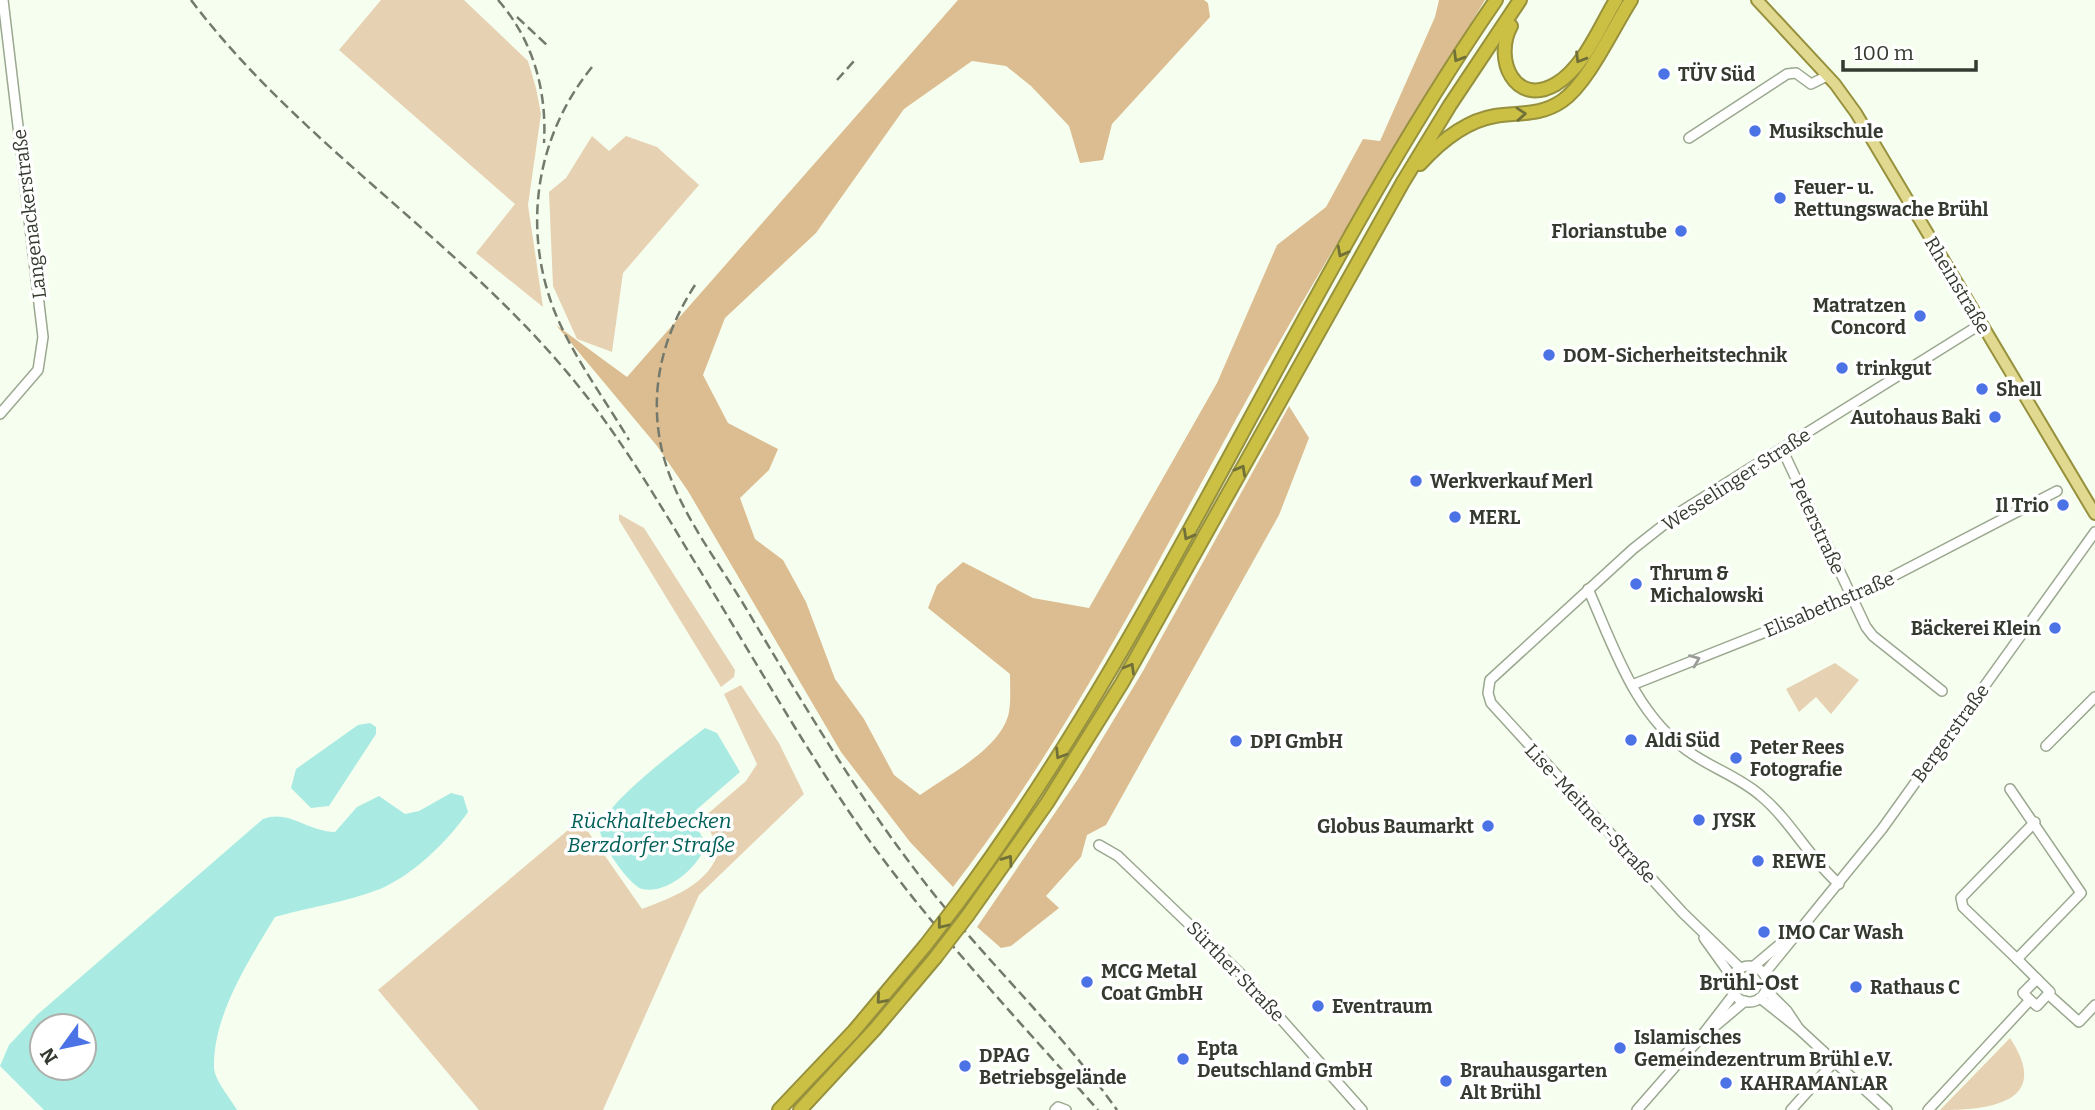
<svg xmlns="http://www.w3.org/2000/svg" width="2095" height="1110" viewBox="0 0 2095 1110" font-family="Bitter,serif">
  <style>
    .green { fill: #e7d1b3 }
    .forest { fill: #dcbd91 }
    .water { fill: #a9ebe2; fill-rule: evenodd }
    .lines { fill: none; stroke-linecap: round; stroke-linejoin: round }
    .minor-casing { stroke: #9ba890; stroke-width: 12 }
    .major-casing { stroke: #97913d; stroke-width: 14 }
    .highway-casing { stroke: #97913d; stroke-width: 16 }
    .minor { stroke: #fff; stroke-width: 9 }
    .major { stroke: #e0d98f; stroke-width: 10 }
    .highway { stroke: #ccc044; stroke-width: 12 }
    .rail { stroke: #73796d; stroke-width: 2.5; stroke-dasharray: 10 5; stroke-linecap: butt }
    .highway-bridge-casing { stroke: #97913d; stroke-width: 16; stroke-linecap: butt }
    .highway-bridge { stroke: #ccc044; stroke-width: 12 }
    .oneway { stroke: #717038 }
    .oneway2 { stroke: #9a9c98 }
    .poi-dot { fill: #4c73e6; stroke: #fff; stroke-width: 2.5 }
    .labels { text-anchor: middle; stroke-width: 7; stroke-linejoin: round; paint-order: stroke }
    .poi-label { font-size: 19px; font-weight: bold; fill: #353a30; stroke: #fff; text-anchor: start }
    .street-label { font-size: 19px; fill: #353a30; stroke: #fff }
    .water-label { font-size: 21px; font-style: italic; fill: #006059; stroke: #fff }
    .neighbourhood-label { font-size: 21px; font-weight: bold; fill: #353a30; stroke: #fff }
  </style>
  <rect width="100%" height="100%" fill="#f6ffef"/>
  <g class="green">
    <path d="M381 0H464L528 61 536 88 541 114 528 205 543 307 476 253 515 204 339 50Z"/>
    <path d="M592 136 609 151 626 136 657 147 699 185 623 273 612 352 577 339 553 286 549 192 566 178Z"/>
    <path d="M619 514 644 528 735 670 734 677 721 687 619 520Z"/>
    <path d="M1835 663 1859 680 1831 714 1816 697 1799 712 1786 689Z"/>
    <path d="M741 685 779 743 804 794 699 895 603 1110H479L378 990 580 820 642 909C673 897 708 885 719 851L704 817 746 781 757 764 724 694Z"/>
    <path d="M2010 1038C2053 1103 1989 1110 1940 1110Z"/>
  </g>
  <g class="forest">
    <path d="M958 0H1204L1208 3 1210 17 1112 124 1103 160 1080 163 1069 126 1031 86 1006 66 972 61 904 109 816 233 725 318 703 375 728 423 778 449 769 470 740 498 755 539 783 560 806 602 835 679 864 719 894 775 920 795C948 775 1002 748 1009 712 1011 700 1010 687 1010 674L928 608 937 585 963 562 1033 598 1089 608 1217 383 1277 245 1326 207 1363 139 1380 141 1435 17 1439 0H1485C1411 122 1335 243 1265 367 1166 544 1077 726 953 887L910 842 841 752 688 491 657 446 556 325 627 377Z"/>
    <path d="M1289 406 1309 438 1279 515 1106 825 1087 835 1081 857 1046 896 1059 908 1011 946 1001 948 977 927 1078 779 1143 671Z"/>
  </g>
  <g class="water">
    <path d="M370 723 376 727V734L329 806 311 808 291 788 296 769 358 725Z"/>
    <path d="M705 728 717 733 740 772 695 811 696 826 706 844C700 866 667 895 642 889 629 886 596 838 600 826 612 798 679 748 705 728Z"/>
    <path d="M451 793 463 796 468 812C448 841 413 875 380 889 347 902 309 907 275 917 249 960 213 1015 214 1067 214 1080 231 1099 237 1110H44L0 1066 9 1045 37 1015 263 819C289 809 306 831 335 832L357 807 379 796 405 814 419 811ZM42 1026H84V1068H42Z"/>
  </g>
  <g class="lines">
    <g class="minor-casing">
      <g id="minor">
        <path d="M1689 138 1787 74 1796 73 1811 84 1827 76"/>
        <path d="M0 414 38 370 43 337 3 0"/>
        <path d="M1782 449 1866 627 1873 636 1942 691"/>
        <path d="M1588 589C1614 647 1634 713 1688 751 1711 768 1740 777 1761 796 1791 821 1809 858 1839 884"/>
        <path d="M1632 685 1851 598 2057 491"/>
        <path d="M2046 746 2095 697"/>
        <path d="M2010 789 2081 893 2017 959 2050 992 2037 1006 2030 1000"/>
        <path d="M1099 845 1118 856 1241 974 1362 1110"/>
        <path d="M1704 938 1732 977"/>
        <path d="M2017 959 1963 907 1961 898 2035 822"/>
        <circle cx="1749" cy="984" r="18"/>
        <path d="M1754 966 1792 934"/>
        <path d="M1740 968 1683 913 1491 703 1488 693 1490 680 1633 549 1680 512 1981 324"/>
        <path d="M1764 974 1882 829 2095 532"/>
        <path d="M2048 994 2079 1022 2095 1005"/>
        <path d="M1760 998 1799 1029 1787 1011 1766 990"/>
        <path d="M1799 1029 1887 1110"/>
        <path d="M1707 1033 1745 1001"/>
        <path d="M1055 1110 1058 1107 1066 1110"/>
        <path d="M1637 1110 1700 1038 1734 994"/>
        <path d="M1791 1110 1834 1062"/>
        <path d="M1928 1110 2030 1000 2023 993 2037 979"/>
      </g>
    </g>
    <g class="major-casing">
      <path id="major" d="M1757 0 1835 84 1856 113 2095 514"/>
    </g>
    <g class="highway-casing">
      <g id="highway">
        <path d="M1511 26C1493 59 1515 108 1556 84 1584 67 1599 28 1616 0"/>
        <path d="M1420 164C1440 142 1465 121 1495 116 1520 112 1540 116 1562 101 1588 83 1613 28 1631 0"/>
        <path d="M958 903C1168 620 1297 289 1496 0"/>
        <path d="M968 915 1047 803 1122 683 1403 182 1450 105 1520 0"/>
        <path d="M779 1110 854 1031 925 946"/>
        <path d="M800 1110 875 1029 935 958"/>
      </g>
    </g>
    <use href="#minor" class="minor"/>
    <use href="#major" class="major"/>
    <use href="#highway" class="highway"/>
    <g class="rail">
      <path d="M191 0C299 143 457 239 571 377 616 431 652 491 688 551 736 629 782 709 832 786 908 904 1005 1005 1098 1110"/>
      <path d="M498 0C533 40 547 90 544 143"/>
      <path d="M517 17 549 47"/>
      <path d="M592 67C536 136 522 227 554 310 572 355 604 398 629 440"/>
      <path d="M837 80 854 61"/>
      <path d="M695 285C664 333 650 385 660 441 671 501 713 554 744 605 802 702 859 799 929 888 989 964 1061 1031 1117 1110"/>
    </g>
    <g class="highway-bridge-casing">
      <g id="highway-bridge">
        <path d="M925 946 958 903"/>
        <path d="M935 958 968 915"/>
      </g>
    </g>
    <use href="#highway-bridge" class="highway-bridge"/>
  </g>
  <defs><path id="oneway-chevron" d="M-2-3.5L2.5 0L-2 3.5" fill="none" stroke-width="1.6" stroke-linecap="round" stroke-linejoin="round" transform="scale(1.75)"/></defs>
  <g class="oneway">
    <use href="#oneway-chevron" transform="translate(1458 57) rotate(121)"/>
    <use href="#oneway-chevron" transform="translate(1580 58) rotate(121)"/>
    <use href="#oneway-chevron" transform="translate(1521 114) rotate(-4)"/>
    <use href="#oneway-chevron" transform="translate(1342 252) rotate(118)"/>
    <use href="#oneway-chevron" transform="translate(1241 470) rotate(-61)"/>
    <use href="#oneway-chevron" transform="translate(1188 535) rotate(119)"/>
    <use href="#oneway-chevron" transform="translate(1130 668) rotate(-60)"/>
    <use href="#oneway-chevron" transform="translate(1060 754) rotate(122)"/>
    <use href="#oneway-chevron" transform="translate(1008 860) rotate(-55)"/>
    <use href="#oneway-chevron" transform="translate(942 924) rotate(128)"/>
    <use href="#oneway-chevron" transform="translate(881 999) rotate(131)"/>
  </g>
  <use class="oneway2" href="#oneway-chevron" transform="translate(1695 660) rotate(-22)"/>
  <g class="poi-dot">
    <circle cx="1664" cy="74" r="7"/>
    <circle cx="1755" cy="131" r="7"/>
    <circle cx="1780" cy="198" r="7"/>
    <circle cx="1681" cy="231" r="7"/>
    <circle cx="1920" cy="316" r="7"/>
    <circle cx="1549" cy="355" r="7"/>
    <circle cx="1842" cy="368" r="7"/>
    <circle cx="1982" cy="389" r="7"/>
    <circle cx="1995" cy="417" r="7"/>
    <circle cx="1416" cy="481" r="7"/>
    <circle cx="2063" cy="505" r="7"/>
    <circle cx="1455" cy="517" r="7"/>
    <circle cx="1636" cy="584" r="7"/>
    <circle cx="2055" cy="628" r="7"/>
    <circle cx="1631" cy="740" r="7"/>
    <circle cx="1236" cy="741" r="7"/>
    <circle cx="1736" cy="758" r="7"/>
    <circle cx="1699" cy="820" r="7"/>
    <circle cx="1488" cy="826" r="7"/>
    <circle cx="1758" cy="861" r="7"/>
    <circle cx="1764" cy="932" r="7"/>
    <circle cx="1087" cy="982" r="7"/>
    <circle cx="1856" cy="987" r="7"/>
    <circle cx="1318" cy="1006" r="7"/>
    <circle cx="1620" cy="1048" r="7"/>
    <circle cx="1183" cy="1059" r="7"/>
    <circle cx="965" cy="1066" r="7"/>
    <circle cx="1446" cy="1081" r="7"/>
    <circle cx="1726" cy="1083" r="7"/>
  </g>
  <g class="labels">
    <g class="poi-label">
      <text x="1678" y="81">TÜV Süd</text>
      <text x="1769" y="138">Musikschule</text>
      <text x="1794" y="194">Feuer- u.<tspan x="1794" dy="22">Rettungswache Brühl</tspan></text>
      <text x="1667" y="238" text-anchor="end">Florianstube</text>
      <text x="1906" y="312" text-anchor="end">Matratzen<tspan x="1906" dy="22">Concord</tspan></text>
      <text x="1563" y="362">DOM-Sicherheitstechnik</text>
      <text x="1856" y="375">trinkgut</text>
      <text x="1996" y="396">Shell</text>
      <text x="1981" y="424" text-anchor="end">Autohaus Baki</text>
      <text x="1430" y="488">Werkverkauf Merl</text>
      <text x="2049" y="512" text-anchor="end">Il Trio</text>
      <text x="1469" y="524">MERL</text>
      <text x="1650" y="580">Thrum &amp;<tspan x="1650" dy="22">Michalowski</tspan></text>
      <text x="2041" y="635" text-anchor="end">Bäckerei Klein</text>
      <text x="1645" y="747">Aldi Süd</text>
      <text x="1250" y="748">DPI GmbH</text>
      <text x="1750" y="754">Peter Rees<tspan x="1750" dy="22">Fotografie</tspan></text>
      <text x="1713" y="827">JYSK</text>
      <text x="1474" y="833" text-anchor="end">Globus Baumarkt</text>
      <text x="1772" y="868">REWE</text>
      <text x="1778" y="939">IMO Car Wash</text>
      <text x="1101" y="978">MCG Metal<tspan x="1101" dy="22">Coat GmbH</tspan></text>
      <text x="1870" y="994">Rathaus C</text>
      <text x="1332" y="1013">Eventraum</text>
      <text x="1634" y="1044">Islamisches<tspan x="1634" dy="22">Gemeindezentrum Brühl e.V.</tspan></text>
      <text x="1197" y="1055">Epta<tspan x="1197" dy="22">Deutschland GmbH</tspan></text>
      <text x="979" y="1062">DPAG<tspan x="979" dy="22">Betriebsgelände</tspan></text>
      <text x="1460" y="1077">Brauhausgarten<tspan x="1460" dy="22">Alt Brühl</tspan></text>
      <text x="1740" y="1090">KAHRAMANLAR</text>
    </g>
    <g class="street-label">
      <text transform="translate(29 214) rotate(-97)" y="7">Langenackerstraße</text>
      <text transform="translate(1958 285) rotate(59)" y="7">Rheinstraße</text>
      <text transform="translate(1736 479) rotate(-33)" y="7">Wesselinger Straße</text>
      <text transform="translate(1818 526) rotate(65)" y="7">Peterstraße</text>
      <text transform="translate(1829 604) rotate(-23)" y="7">Elisabethstraße</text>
      <text transform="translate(1950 733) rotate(-54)" y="7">Bergerstraße</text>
      <text transform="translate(1591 813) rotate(47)" y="7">Lise-Meitner-Straße</text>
      <text transform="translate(1236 971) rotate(46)" y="7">Sürther Straße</text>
    </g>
    <g class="water-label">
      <text x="651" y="828">Rückhaltebecken<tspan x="651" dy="24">Berzdorfer Straße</tspan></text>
    </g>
    <g class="neighbourhood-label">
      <text x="1749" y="990">Brühl-Ost</text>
    </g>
  </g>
  <g transform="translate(63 1047) rotate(237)"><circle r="33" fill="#ffffff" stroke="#aeb0ac" stroke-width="2"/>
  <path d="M0-5L12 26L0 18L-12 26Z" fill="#4c73e6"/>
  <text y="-10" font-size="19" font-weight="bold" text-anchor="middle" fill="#353a30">N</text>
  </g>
  <path d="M1843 60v10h133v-10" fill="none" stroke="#353a30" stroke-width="3.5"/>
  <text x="1854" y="60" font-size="21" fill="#353a30" stroke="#ffffff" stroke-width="5" paint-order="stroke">100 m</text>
</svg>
